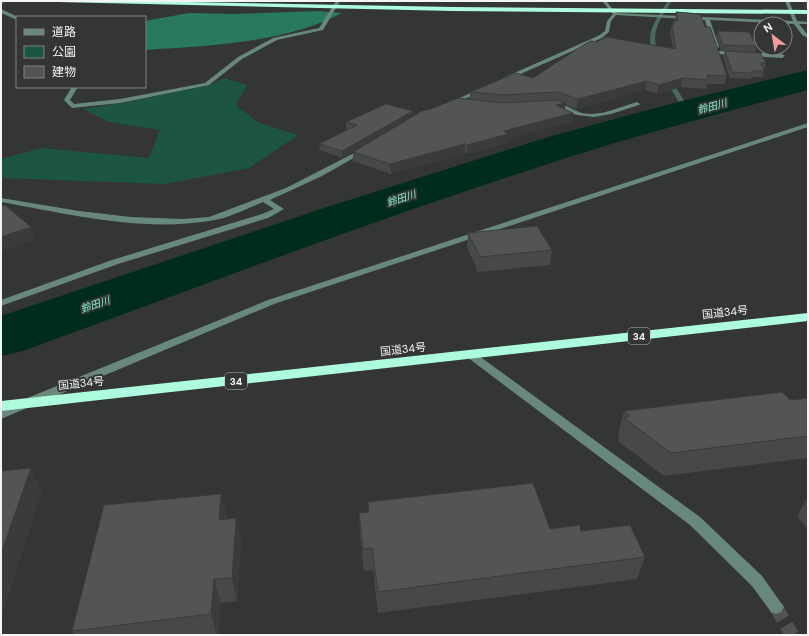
<svg xmlns="http://www.w3.org/2000/svg" width="809" height="636" viewBox="0 0 809 636" font-family="'DM Sans','Noto Sans JP',sans-serif">
  <style>
    .green { fill: #1c5543 }
    .forest { fill: #28795f }
    .lines { fill: none; stroke-linecap: round; stroke-linejoin: round }
    .stream { fill: #496860; fill-rule: evenodd }
    .river { fill: #002c20; fill-rule: evenodd }
    .minor-tunnel { stroke: #505351; stroke-width: 14; stroke-dasharray: 14 7; stroke-linecap: butt }
    .minor { fill: #69887c; fill-rule: evenodd }
    .highway { fill: #adfcde; fill-rule: evenodd }
    .wall { fill: #474948 }
    .shaded-wall { fill: #393c3b }
    .building { fill: #525554; stroke: #393c3b }
    .labels { text-anchor: middle; stroke-width: 4; stroke-linejoin: round; paint-order: stroke }
    .far-water-label { font-size: 10px; font-style: italic; fill: #84f4cc; stroke: #333634 }
    .shield { fill: #333634; stroke: #b9bcba; stroke-width: 1 }
    .shield-label { font-size: 10px; font-weight: bold; fill: #f3f5f4 }
    .street-label { font-size: 11px; fill: #f3f5f4; stroke: #333634 }
  </style>
  <rect width="100%" height="100%" fill="#333634"/>
  <path class="green" d="M224 78 247 85 236 105 259 123 298 135 249 168 165 184 1 178V159L41 148 149 158 160 130 109 122 83 109 122 103 212 84Z"/>
  <path class="forest" d="M317 11 342 13C282 44 211 45 145 50V21L189 13 233 14Z"/>
  <g class="lines">
    <g class="stream">
      <path d="M668 1H672C659 21 649 33 660 57L657 59C654 57 653 55 652 51 645 32 658 16 668 1Z"/>
      <path d="M665 76 670 77 690 111 689 112 684 111 664 77Z"/>
    </g>
    <path class="river" d="M808 70V90C730 111 652 131 576 155 389 214 206 284 23 351L1 356V316L321 209 548 137 674 103Z"/>
    <path class="minor-tunnel" d="M776 607 792 635"/>
    <g class="minor">
      <path d="M1 1H9L1 3Z"/>
      <path d="M336 1H340L323 30 277 40 242 59 209 85 120 103 72 108 64 100 72 87H78L70 100 74 104 120 99 205 83 238 57 273 38 319 28Z"/>
      <path d="M602 1H606L616 13 793 21 785 1H789L797 21 808 22V24H799L808 35V38L802 35 794 24 710 20 719 47 716 49 713 47 705 20 616 15 611 21 609 32 602 38 507 80H503V78L598 36 605 31 607 21 613 14Z"/>
      <path d="M1 10H3L18 17 15 19 1 13Z"/>
      <path d="M719 51 782 54 785 56 782 58 717 54V52Z"/>
      <path d="M479 89 484 90 452 105 447 104Z"/>
      <path d="M637 102 640 104 639 105 611 114 594 117 577 115 550 105C559 99 573 111 582 113 601 117 619 107 637 102Z"/>
      <path d="M808 123V127L274 304 1 419V410L20 401 268 300Z"/>
      <path d="M364 148 367 150 366 151 322 176 270 200 284 209 268 218 118 264 1 306V300L112 260 262 214 274 209 263 202C246 209 227 219 209 221 140 232 69 214 1 202V198L79 211 131 217 183 219 209 217 286 188Z"/>
      <path d="M471 352 475 353 700 517 762 576 784 607 781 612 776 614 771 612 752 586 690 525 467 357 466 355Z"/>
    </g>
    <g class="highway">
      <path d="M56 1H133L453 7 808 10V14L453 11 58 2Z"/>
      <path d="M808 313V321L1 411V401Z"/>
    </g>
  </g>
  <g class="wall">
    <path d="M808 2V9L805 8 806 3Z"/>
    <path d="M676 12 705 27 727 76 724 84H707L706 89 681 87 657 94 645 90 576 109 565 105V109L572 122 508 139 507 143 467 154 465 153 391 174 353 161V152L369 142 342 158 320 150 319 144 349 129H346V122L413 111 412 117 431 109 470 100V92L533 78 597 42 673 48 670 33 673 21H675Z"/>
    <path d="M718 31 757 46 755 52 721 51 716 36Z"/>
    <path d="M725 51 766 63 765 69 763 68 764 71 763 77H751V79L730 78 723 57Z"/>
    <path d="M468 233 552 250 550 265 478 272 467 247Z"/>
    <path d="M808 398V458L664 476 618 441 619 435 618 434 624 411 790 400Z"/>
    <path d="M221 494 227 517V519L236 518 241 542 237 601 221 603 218 635H74L72 631Z"/>
    <path d="M806 500H808V529L797 517Z"/>
    <path d="M368 502 550 529 581 531 645 557 637 579 378 613 373 570 364 571 360 535 359 513 368 512Z"/>
  </g>
  <g class="shaded-wall">
    <path d="M683 78 681 87 657 94 659 85Z"/>
    <path d="M647 81 645 90 576 109 578 99Z"/>
    <path d="M566 103 564 112 556 105Z"/>
    <path d="M413 111 412 118 342 158V151Z"/>
    <path d="M573 113 572 122 508 139 507 143 467 154V145L508 130Z"/>
    <path d="M465 144V153L391 174 390 164Z"/>
    <path d="M31 227 36 239 1 252V237Z"/>
    <path d="M31 468 42 492 1 619V554Z"/>
    <path d="M221 494 227 517 224 544 219 520Z"/>
    <path d="M236 518 241 542 237 601 232 578Z"/>
    <path d="M214 579 221 603 218 635H217L211 614Z"/>
  </g>
  <g class="building">
    <path d="M676 12 700 14 705 27H710L727 76 707 75 708 80 683 78 659 85 647 81 578 99 558 92 503 95 470 92 516 73 533 78 585 44 591 41 597 42 606 37 676 49 672 25H674L673 21H678Z"/>
    <path d="M718 31 749 32 757 46 722 45Z"/>
    <path d="M725 51 760 53 766 63H761L764 71H752L753 73 732 72Z"/>
    <path d="M458 98 503 103 557 100 566 103 556 105 573 113 504 131 508 134 467 145 465 144 390 164 353 152 422 111 431 109Z"/>
    <path d="M386 104 413 111 342 151 319 144 357 125 346 122Z"/>
    <path d="M5 205 31 227 1 237V206Z"/>
    <path d="M537 226 552 250 480 257 468 233Z"/>
    <path d="M782 392 790 400 808 398V436L671 453 624 418 630 416 624 411Z"/>
    <path d="M31 468 1 554V471Z"/>
    <path d="M533 483 550 529 580 525 581 531 630 525 645 557 378 592 372 548 363 549 359 513 369 512 368 502Z"/>
    <path d="M221 494 219 520 236 518 232 578 214 579 211 614 72 631 104 505Z"/>
  </g>
  <g class="labels">
    <g class="far-water-label">
      <text transform="translate(712 106) rotate(-15)" y="4">鈴田川</text>
      <text transform="translate(401 198) rotate(-18)" y="4">鈴田川</text>
      <text transform="translate(95 304) rotate(-19)" y="4">鈴田川</text>
    </g>
    <g class="shield">
      <rect x="628" y="328" width="22" height="16" rx="3"/>
      <rect x="225" y="373" width="22" height="16" rx="3"/>
    </g>
    <g class="shield-label">
      <text x="639" y="340">34</text>
      <text x="236" y="385">34</text>
    </g>
    <g class="street-label">
      <text transform="translate(725 312) rotate(-6)" y="4">国道34号</text>
      <text transform="translate(403 349) rotate(-6)" y="4">国道34号</text>
      <text transform="translate(81 383) rotate(-6)" y="4">国道34号</text>
    </g>
  </g>
  <rect width="809" height="636" fill="none" stroke="#f3f5f4" stroke-width="4"/>
  <rect x="16" y="16" width="130" height="72" fill="#333634" stroke="#808281"/>
  <rect x="24" y="29" width="20" height="6" fill="#69887c" stroke="#808281"/>
  <text x="52" y="36" font-size="12" fill="#f3f5f4">道路</text>
  <rect x="24" y="46" width="20" height="12" fill="#1c5543" stroke="#808281"/>
  <text x="52" y="56" font-size="12" fill="#f3f5f4">公園</text>
  <rect x="24" y="66" width="20" height="12" fill="#525554" stroke="#808281"/>
  <text x="52" y="76" font-size="12" fill="#f3f5f4">建物</text>
  <g transform="translate(773 36) rotate(329)"><circle r="19" fill="#333634" stroke="#808281"/>
  <path d="M0-3L7 15L0 10L-7 15Z" fill="#f59b9d"/>
  <text y="-6" font-size="11" font-weight="bold" text-anchor="middle" fill="#f3f5f4">N</text>
  </g>
</svg>
